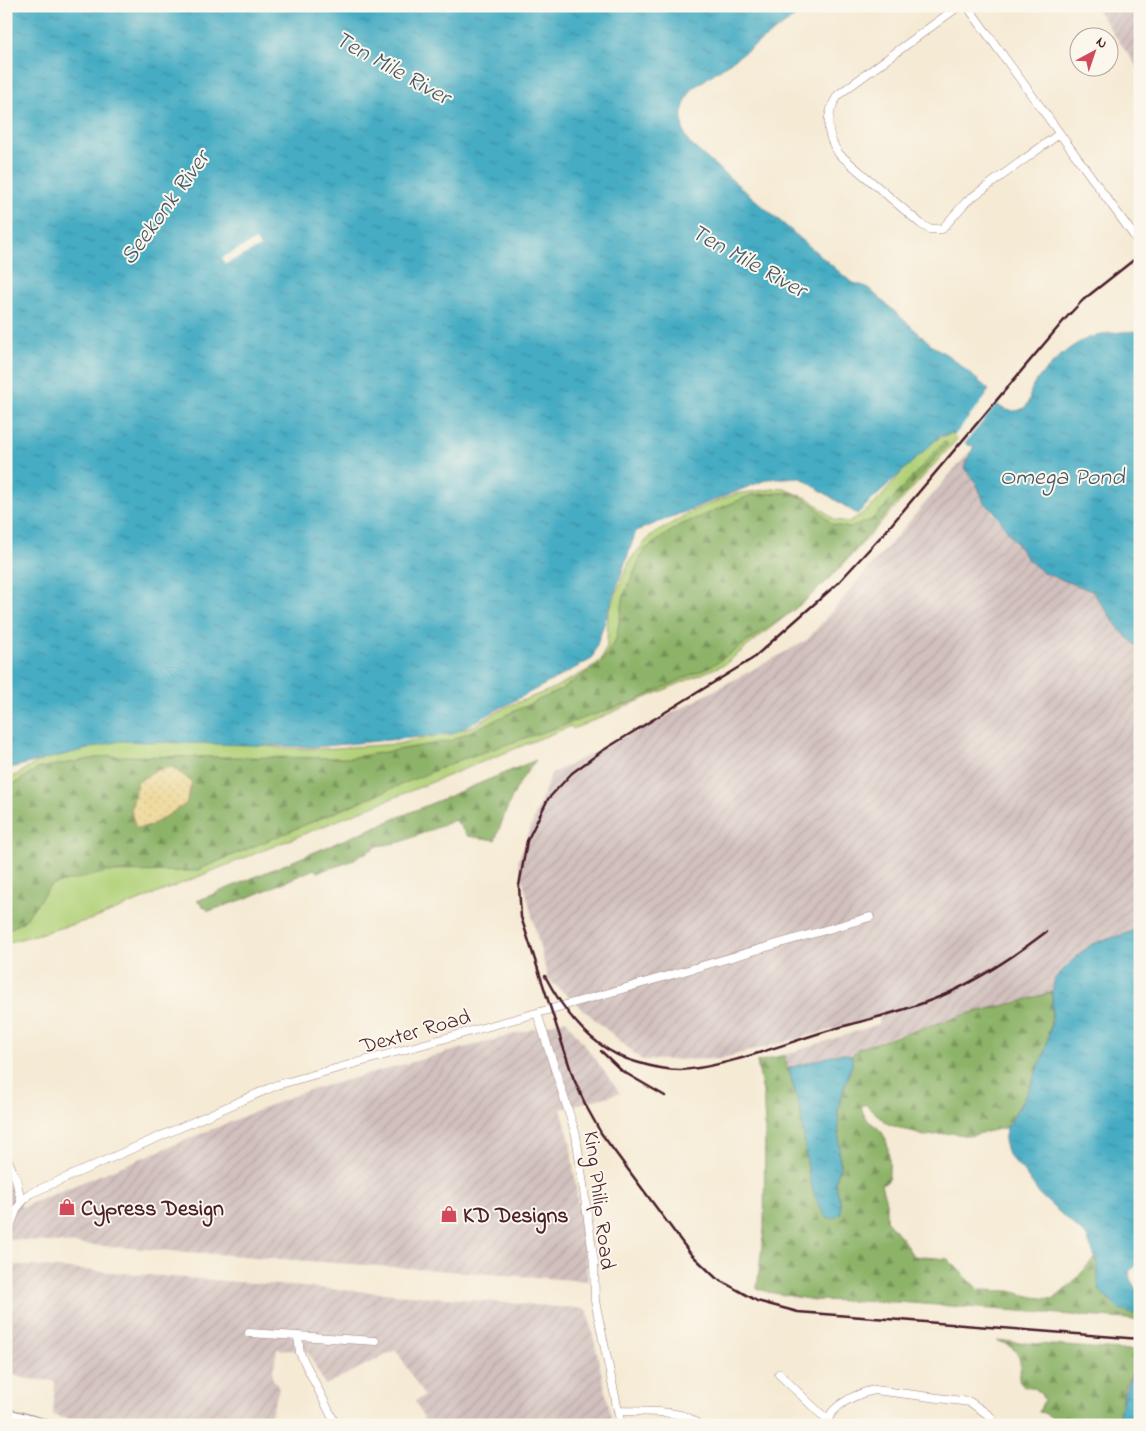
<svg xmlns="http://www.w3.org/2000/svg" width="1146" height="1431" viewBox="0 0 1146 1431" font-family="'Indie Flower',sans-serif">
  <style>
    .industrial { fill: url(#industrial-furrows) }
    .green { fill: #b1d178; stroke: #7e7852 }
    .forest { fill: url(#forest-firs); stroke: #6b694a }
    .sand { fill: url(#sand-dots); stroke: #9c7c64 }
    .water { fill: url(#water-ripples); stroke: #476677 }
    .pier { fill: #f5ead4 }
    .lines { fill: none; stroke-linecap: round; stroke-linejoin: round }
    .street-casing { stroke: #a08480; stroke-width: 9 }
    .secondary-casing { stroke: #a08480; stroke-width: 13 }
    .street { stroke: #fff; stroke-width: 8 }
    .secondary { stroke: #fff; stroke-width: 11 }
    .rail { stroke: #4a1f2b; stroke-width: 2.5 }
    .labels { text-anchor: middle; stroke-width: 4; stroke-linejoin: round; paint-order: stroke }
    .street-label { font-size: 22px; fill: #4a1f2b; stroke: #fbf7ec }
    .poi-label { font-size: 22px; font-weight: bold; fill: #4a1f2b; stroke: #fbf7ec; text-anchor: start }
    .water-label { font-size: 24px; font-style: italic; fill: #485768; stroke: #fbf7ec }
  </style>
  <defs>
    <pattern id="industrial-furrows" width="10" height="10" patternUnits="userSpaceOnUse" patternTransform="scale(1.25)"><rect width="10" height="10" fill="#d1c0bd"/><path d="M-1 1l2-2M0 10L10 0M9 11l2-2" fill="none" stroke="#b5a5a3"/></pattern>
    <pattern id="forest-firs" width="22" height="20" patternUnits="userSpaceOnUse" patternTransform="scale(1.25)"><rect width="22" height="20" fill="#8cb368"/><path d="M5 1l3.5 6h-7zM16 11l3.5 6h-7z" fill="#749156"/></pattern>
    <pattern id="sand-dots" width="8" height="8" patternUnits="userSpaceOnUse" patternTransform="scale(1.25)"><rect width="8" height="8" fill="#eeda9e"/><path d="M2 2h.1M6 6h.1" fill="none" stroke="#cebb88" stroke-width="1.8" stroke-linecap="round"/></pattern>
    <pattern id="water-ripples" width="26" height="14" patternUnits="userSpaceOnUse" patternTransform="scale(1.25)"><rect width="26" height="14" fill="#44acc3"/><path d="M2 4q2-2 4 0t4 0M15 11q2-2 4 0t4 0" fill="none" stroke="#3b8b9f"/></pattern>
  </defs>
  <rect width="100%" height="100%" fill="#fbf7ec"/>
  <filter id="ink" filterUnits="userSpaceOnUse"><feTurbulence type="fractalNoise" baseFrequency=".02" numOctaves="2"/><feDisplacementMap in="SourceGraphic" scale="10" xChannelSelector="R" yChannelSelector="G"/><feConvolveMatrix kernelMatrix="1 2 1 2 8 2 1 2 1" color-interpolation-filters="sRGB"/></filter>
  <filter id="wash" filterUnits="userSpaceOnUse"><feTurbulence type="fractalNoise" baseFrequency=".0096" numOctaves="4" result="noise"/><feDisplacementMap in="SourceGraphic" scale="20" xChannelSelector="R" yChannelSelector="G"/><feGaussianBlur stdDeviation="1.12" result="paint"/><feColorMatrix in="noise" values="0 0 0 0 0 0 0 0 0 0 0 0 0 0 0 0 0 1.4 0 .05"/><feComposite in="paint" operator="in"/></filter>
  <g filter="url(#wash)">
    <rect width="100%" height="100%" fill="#f5ead4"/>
    <g class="industrial">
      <path d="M1094 6H1140V71Z"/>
      <path d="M972 449 971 458 964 468 977 484 982 500 1012 535 1027 559 1044 573 1092 591 1121 631 1140 649V929L1100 941 1085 948 1057 976 1052 992 893 1036 857 1049 852 1056 842 1053 789 1068 784 1055 879 1024 880 1017 719 1059 642 1060 548 979 518 861 551 774 684 707 807 640Z"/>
      <path d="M566 1020 620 1093 561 1109 570 1141 588 1281 6 1239V1179L22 1207 303 1092Z"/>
      <path d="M6 1264 587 1309 613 1425H412L424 1419 415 1401 424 1396 396 1350 325 1385 308 1352 277 1349 272 1377 279 1388 268 1425H87L53 1415 55 1381 27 1379 6 1373Z"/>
    </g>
    <path class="green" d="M953 433 959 437 839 569 806 600 725 664 573 729 571 726 96 918 6 943V781L38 762 102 738 252 744 281 748 319 749 398 744 471 727 508 706 550 690 588 670 601 660 607 646 608 613 630 560 650 536 692 511 735 494 782 488 810 499 835 520 849 522C857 517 867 511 874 504 898 481 919 441 953 433Z"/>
    <g class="forest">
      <path d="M944 442 948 444 826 582 791 612 715 664 635 701 460 760 195 871 107 872 51 885 24 921 6 931V789L39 768 108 756 349 758 450 741 560 690 600 664 616 639 624 595 644 550 678 526 751 495 792 492 813 504 832 524 849 528 871 520 893 498Z"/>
      <path d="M536 760C515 784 506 811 495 840L468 836 455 820 401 842 378 846 347 863 317 872 314 869 250 897 209 911 197 901Z"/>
      <path d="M1052 992C1053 1028 1045 1062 1027 1093 1021 1105 1013 1114 1007 1127L969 1136 953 1133 924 1136 888 1124 865 1104 861 1108C868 1126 875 1122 883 1134 890 1144 890 1169 888 1181L881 1184 886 1202V1220L903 1240 913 1256 948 1259 979 1290 1010 1291 1033 1297 1054 1299 1073 1283 1094 1258C1098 1264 1099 1270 1099 1277 1101 1303 1115 1306 1137 1313L1140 1311V1320L897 1302 814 1300 768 1292 757 1288 764 1229 765 1128 763 1092 757 1062 784 1055 800 1110 806 1149 840 1201 835 1182 840 1168 838 1111 841 1096 852 1065V1056L857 1049 970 1013 1015 1003Z"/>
      <path d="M997 1341 1120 1350 1140 1349C1140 1368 1129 1372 1124 1389 1121 1401 1120 1413 1117 1425 1100 1425 1080 1428 1063 1424 1053 1422 1050 1413 1039 1412L1044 1400C1040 1391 1034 1385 1024 1387L1019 1381C1023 1359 1019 1347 997 1341Z"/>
    </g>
    <path class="sand" d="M172 767 192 782 186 804 150 826 136 828 131 811 137 783 154 771Z"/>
    <g class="water">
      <path d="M6 6H811L693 88C680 106 678 124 689 143L851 282 867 287 933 346 952 358 989 390 985 395C995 403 1007 416 1022 409 1032 404 1028 395 1033 386 1038 377 1046 370 1053 363 1082 334 1100 333 1140 331V649L1121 631 1092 591 1044 573 1027 559 994 511 984 503 977 484 964 468 974 446 968 445 952 433 940 436 857 514 800 477 768 479 636 531 592 659 452 734 314 747 120 741 10 768 6 772Z"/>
      <path d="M1140 929V1263L1129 1271 1130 1279 1140 1296V1311L1133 1314 1119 1310 1100 1291 1098 1283V1265L1087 1237 1040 1195 1023 1171 1008 1155 1004 1141 1007 1127 1027 1094 1045 1051 1052 1021V992L1055 978 1080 953 1092 944Z"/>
      <path d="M842 1053 852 1056V1065L841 1096 838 1111 840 1168 835 1182 840 1201 841 1213 834 1218H827C805 1192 806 1142 800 1109 797 1095 791 1082 789 1068Z"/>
      <path d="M1140 1361V1425H1117C1122 1402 1125 1381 1140 1361Z"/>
    </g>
    <g class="pier">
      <path d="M256 240 260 247 225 264 222 258Z"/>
      <path d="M988 394 998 403 964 444 954 436Z"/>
    </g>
  </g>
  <g filter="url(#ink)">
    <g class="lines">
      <g class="street-casing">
        <g id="street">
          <path d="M959 6 838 95C825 115 825 134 839 154L921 224 929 229H942L967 201 1059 134"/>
          <path d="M967 6 1140 244"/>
          <path d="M537 1013 576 1135 594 1262 595 1301 621 1425"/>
          <path d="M6 1156 16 1179 21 1201"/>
          <path d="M6 1237 17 1208 29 1194 277 1085 605 994 870 917"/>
          <path d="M249 1333 298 1336 300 1353 336 1425"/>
          <path d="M298 1336 375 1341"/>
          <path d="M779 1374 827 1420"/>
          <path d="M618 1411C640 1412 683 1408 699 1425"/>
          <path d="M826 1425C830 1405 858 1393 875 1390L970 1402 990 1416 996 1425"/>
        </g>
      </g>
      <g class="secondary-casing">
        <path id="secondary" d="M6 1414 45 1425"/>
      </g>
      <use href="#street" class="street"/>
      <use href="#secondary" class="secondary"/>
      <g class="rail">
        <path d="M1140 255 1083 300 1066 318 886 531 838 583 752 659 602 751 572 773 548 799 527 841 519 886 521 917 573 1077 586 1106 601 1133 690 1253 716 1278 757 1301 798 1312 1140 1339"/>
        <path d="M545 976C565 1014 593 1050 636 1062 649 1066 666 1070 680 1070 721 1068 779 1046 820 1033 859 1021 901 1013 939 997 978 981 1013 957 1046 932"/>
        <path d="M601 1051 622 1071 665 1096"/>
      </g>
    </g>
  </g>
  <defs>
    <g id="shop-bare" transform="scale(1.35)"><path d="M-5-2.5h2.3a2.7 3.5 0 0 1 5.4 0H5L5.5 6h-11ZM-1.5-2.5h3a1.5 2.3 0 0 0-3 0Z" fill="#d1495b" stroke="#fbf7ec" stroke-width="2.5" paint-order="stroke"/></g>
  </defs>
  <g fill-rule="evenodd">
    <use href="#shop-bare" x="67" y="1207"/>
    <use href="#shop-bare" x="449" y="1214"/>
  </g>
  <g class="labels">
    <g class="street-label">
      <text transform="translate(415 1030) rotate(-16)" y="8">Dexter Road</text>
      <text transform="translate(601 1200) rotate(83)" y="8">King Philip Road</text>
    </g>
    <g class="poi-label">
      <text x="81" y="1215">Cypress Design</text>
      <text x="463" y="1222">KD Designs</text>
    </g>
    <g class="water-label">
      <text transform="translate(393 67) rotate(29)" y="8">Ten Mile River</text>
      <text transform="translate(164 207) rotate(-54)" y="8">Seekonk River</text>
      <text transform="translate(749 260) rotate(29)" y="8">Ten Mile River</text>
      <text x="1062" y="484">Omega Pond</text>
    </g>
  </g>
  <rect width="1146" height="1431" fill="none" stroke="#fbf7ec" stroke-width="25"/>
  <g transform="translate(1094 52) rotate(40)"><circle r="24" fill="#fbf7ec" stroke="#b4a19f"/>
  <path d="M0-4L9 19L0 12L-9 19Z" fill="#d1495b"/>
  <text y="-8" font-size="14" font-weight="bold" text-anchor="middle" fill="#4a1f2b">N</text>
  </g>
</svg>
